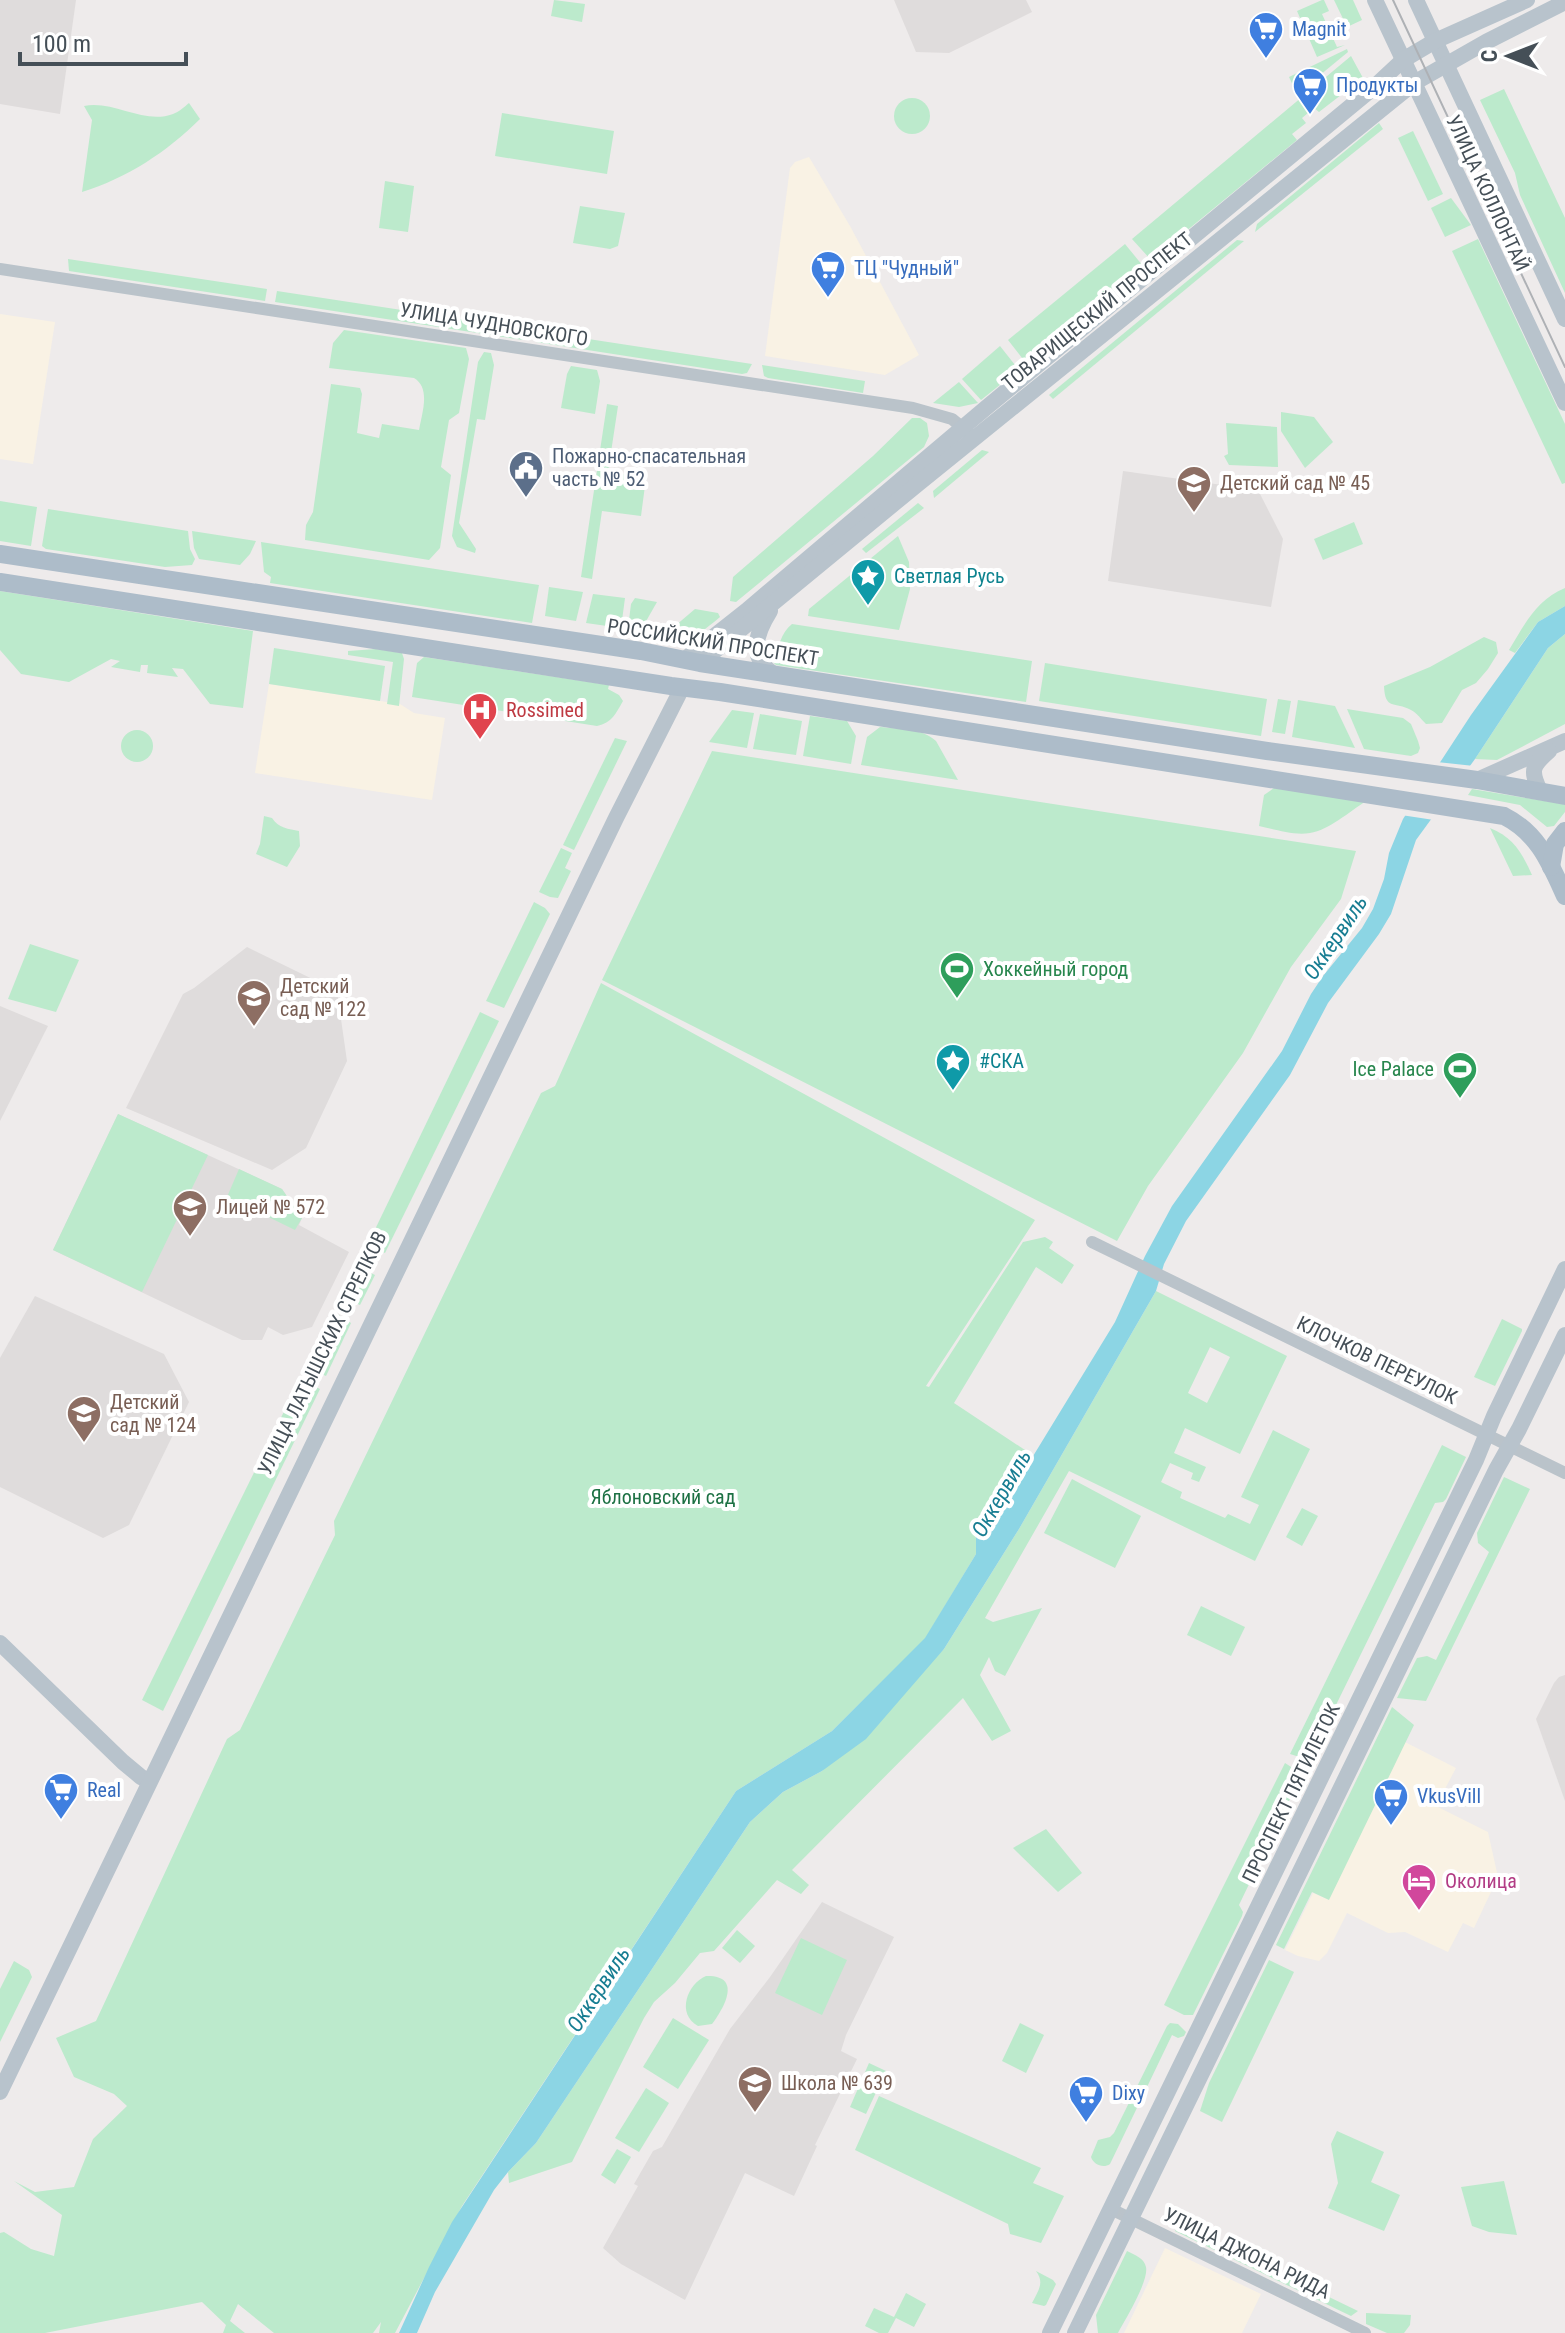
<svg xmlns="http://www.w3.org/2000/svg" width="1565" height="2333" viewBox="0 0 1565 2333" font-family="'Roboto Condensed',sans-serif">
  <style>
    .commercial { fill: #f9f2e4 }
    .education { fill: #dfdcdc }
    .green { fill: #bceacc; fill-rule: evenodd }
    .water { fill: #8cd5e4 }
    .pier { fill: #eeebeb }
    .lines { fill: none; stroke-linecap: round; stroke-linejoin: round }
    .street { stroke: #bac3ca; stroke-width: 12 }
    .secondary { stroke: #b8c3cc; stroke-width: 16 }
    .primary { stroke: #adbcc9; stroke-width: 18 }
    .tram { stroke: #aeb1b5; stroke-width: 2 }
    .labels { text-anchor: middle; stroke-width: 8; stroke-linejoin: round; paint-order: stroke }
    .shop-label { font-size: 20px; fill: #366cbe; stroke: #fff; text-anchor: start }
    .street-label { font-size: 20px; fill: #454f57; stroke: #fff }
    .service-label { font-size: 20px; fill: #4e5e75; stroke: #fff; text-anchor: start }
    .education-label { font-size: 20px; fill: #785e54; stroke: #fff; text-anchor: start }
    .culture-label { font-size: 20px; fill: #0d838f; stroke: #fff; text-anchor: start }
    .health-label { font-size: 20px; fill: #be3a42; stroke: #fff; text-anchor: start }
    .leisure-label { font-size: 20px; fill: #27864d; stroke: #fff; text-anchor: start }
    .park-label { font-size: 20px; fill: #1d7144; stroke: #fff }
    .hotel-label { font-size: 20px; fill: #b23c85; stroke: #fff; text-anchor: start }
    .water-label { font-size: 22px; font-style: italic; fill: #177d92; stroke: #fff }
  </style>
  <rect width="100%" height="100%" fill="#eeebeb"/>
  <g class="commercial">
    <path d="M809 157 850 226 919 355 885 375 765 356 790 168 795 162Z"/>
    <path d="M0 314 55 322 33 464 0 459Z"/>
    <path d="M269 684 400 704 414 713 445 718 432 800 255 773Z"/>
    <path d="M1399 1739 1456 1768 1436 1806 1488 1832 1498 1877 1474 1928 1463 1923 1448 1952 1405 1932 1388 1933 1347 1913 1327 1953 1319 1961 1298 1956 1285 1950 1313 1893 1325 1898Z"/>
    <path d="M1165 2248 1261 2294 1242 2333H1124Z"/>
  </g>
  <g class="education">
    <path d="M0 0H76L60 114 0 104Z"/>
    <path d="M894 0H1026L1032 12 949 53 916 52Z"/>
    <path d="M1123 471 1258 490 1283 539 1271 607 1108 581Z"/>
    <path d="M247 947 337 991 347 1061 306 1148 272 1170 126 1108 183 994 194 988Z"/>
    <path d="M0 1006 48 1026 0 1121Z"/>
    <path d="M118 1114 282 1189 302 1218 299 1225 349 1252 312 1327 283 1335 268 1327 262 1340H242L53 1250Z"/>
    <path d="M35 1296 164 1354 189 1402 129 1525 103 1538 0 1487V1358Z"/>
    <path d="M1565 1675V1801L1536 1719 1554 1683 1559 1677Z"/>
    <path d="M822 1902 894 1937 846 2035 841 2051 857 2059 815 2145 817 2146 794 2196 745 2173 685 2300 621 2264 603 2248 638 2186 634 2184 653 2151 662 2147 730 2029 770 1977Z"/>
  </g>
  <g class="green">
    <path d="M554 0 585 4 582 22 551 16Z"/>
    <path d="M1322 0H1324L1329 11 1322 14 1337 47 1345 45 1317 57 1297 11Z"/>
    <path d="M1334 0H1353L1362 20 1347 27Z"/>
    <path d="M1347 49 1348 52 1297 94 1289 77Z"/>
    <path d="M1351 56 1363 78 1319 112 1314 108 1302 118 1306 123 1292 134 1297 140 1151 260 1132 239Z"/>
    <path d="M1504 89 1565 218V293L1520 195 1515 173 1480 100Z"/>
    <circle cx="912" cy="116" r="18"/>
    <path d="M189 103 200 119C167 152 127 178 82 192L92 120 84 106C114 100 144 125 173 114 179 112 184 107 189 103Z"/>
    <path d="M502 113 614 131 607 174 495 156Z"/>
    <path d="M1379 123 1383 129 1255 232 1257 224Z"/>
    <path d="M1413 131 1443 194 1428 201 1398 138Z"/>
    <path d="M385 181 414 186 408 232 379 228Z"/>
    <path d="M1451 198 1471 225 1445 237 1431 208Z"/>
    <path d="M580 206 625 213 618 246 610 249 573 243Z"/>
    <path d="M1478 239 1565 424V483L1562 484 1452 251Z"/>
    <path d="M1237 240 1244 241 1053 399 1049 395Z"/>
    <path d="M1125 244 1143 266 1026 363 1008 340Z"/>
    <path d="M68 259 267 289 265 301 69 271Z"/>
    <path d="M277 291 527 329 523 340 275 302Z"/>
    <path d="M344 330 466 348 469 359 459 413 449 420 441 467 451 475 440 548 429 560 305 540 306 525 313 512 331 384 360 388 362 394 357 433 379 438 382 424 419 430C422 413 431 388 414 378L329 368 333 343Z"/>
    <path d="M536 331 752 364 747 373 742 374 536 342Z"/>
    <path d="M1000 346 1015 365 1016 372 981 400 962 379Z"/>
    <path d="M484 352 491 353 494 365 485 420 477 419 459 523 476 549 475 553 457 547 452 536 478 362Z"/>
    <path d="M762 365 865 381 863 393 768 378 764 376Z"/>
    <path d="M571 366 597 370 600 381 595 414 561 408 567 374Z"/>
    <path d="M959 382 978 403 959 407 933 403Z"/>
    <path d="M607 404 618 406 608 472 646 478 641 516 602 511 592 579 581 577Z"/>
    <path d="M1281 412 1314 417 1333 442 1305 468 1281 431Z"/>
    <path d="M912 418H920L927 423 929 436 924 447 736 602 730 601 733 577 873 456Z"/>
    <path d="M1226 423 1277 427 1278 467 1229 465 1224 456 1228 454Z"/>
    <path d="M982 450 989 452 934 498 933 491Z"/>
    <path d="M0 501 37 507 31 546 0 541Z"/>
    <path d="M918 503 924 508 866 553 862 549Z"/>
    <path d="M48 509 188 531 190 549 195 559 192 565 165 567 46 549 42 546Z"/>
    <path d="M1354 522 1363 544 1323 560 1314 539Z"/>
    <path d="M192 531 256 541 250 554 240 565 199 559 194 548Z"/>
    <path d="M898 536 909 562 910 589 899 630 808 616 809 609Z"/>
    <path d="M261 542 539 585 532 623 270 583 271 577 264 572Z"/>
    <path d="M549 587 583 592 576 621 545 616Z"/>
    <path d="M1565 588V606L1538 622 1515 653 1509 650C1525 624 1536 600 1565 588Z"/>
    <path d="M0 591 253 631 243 708 210 704 183 669 172 668 178 677 147 673 148 665H141L140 672 111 667 120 661 111 659 69 682 21 674 0 650Z"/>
    <path d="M593 594 625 598 621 628 586 623Z"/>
    <path d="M635 598 657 602 641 630 628 628 631 604Z"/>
    <path d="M695 609 718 613 720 617C698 635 685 647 655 643Z"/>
    <path d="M792 624 1032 661 1026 702 776 665 773 662C778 649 781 632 792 624Z"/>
    <path d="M1565 634V724L1497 760 1475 759 1548 648Z"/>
    <path d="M1484 637 1496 642 1498 653 1488 669 1476 683 1462 690 1442 723 1426 724C1421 719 1417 713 1411 710 1395 701 1385 711 1384 686L1430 667Z"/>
    <path d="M274 648 385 666 380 701 269 684Z"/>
    <path d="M376 649 402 653 404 659 399 706 387 704 393 662 348 655V651Z"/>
    <path d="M424 657 609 685 608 689 619 695 623 701C616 713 612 723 597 726L412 697 417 663Z"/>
    <path d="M1045 663 1267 699 1261 736 1039 701Z"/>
    <path d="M1278 699 1291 701 1285 734 1272 732Z"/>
    <path d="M1298 700 1335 706 1355 748 1292 737Z"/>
    <path d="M1347 709 1403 718 1411 724 1418 741 1420 748 1418 753 1411 756 1364 749Z"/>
    <path d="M732 710 754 713 747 748 709 742Z"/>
    <path d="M760 714 802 721 796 755 753 749Z"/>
    <path d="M810 716 847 721 856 736 851 764 803 756Z"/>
    <path d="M880 727C898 729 922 728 936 741L958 780 861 765 867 737Z"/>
    <circle cx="137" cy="746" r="16"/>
    <path d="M615 738 627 741 574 850 563 845Z"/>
    <path d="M712 751 1356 851 1341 899 1291 967 1243 1053 1148 1186 1117 1241 602 980Z"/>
    <path d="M1274 788 1366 801C1349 812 1329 830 1310 833 1294 836 1274 829 1259 826L1264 795Z"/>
    <path d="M1472 789 1563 804 1565 805V812L1554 826 1547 827 1520 805 1468 795Z"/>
    <path d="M264 816 272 818C278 828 289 829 299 831L300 846 287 867 256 854 260 844Z"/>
    <path d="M1490 828C1513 837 1522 853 1532 875L1513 876Z"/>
    <path d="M561 848 572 853 565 868 571 871 558 898 550 897 539 892Z"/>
    <path d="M534 902 545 908 550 914 504 1008 486 1001Z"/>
    <path d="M30 944 79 960 56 1012 8 999Z"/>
    <path d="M601 983 1035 1220 926 1386 929 1387 1023 1242 1045 1237 1053 1242 1049 1248 1074 1265 1062 1284 1036 1267 954 1403 1028 1452 977 1537 976 1554 925 1639 832 1731 736 1791 462 2206 395 2333H379L381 2322 373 2333H274L238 2304 230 2321 245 2333H223L226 2325 202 2302 45 2333H0V2233L4 2232 31 2249 54 2256 62 2215 14 2181 35 2192 74 2187 93 2139 127 2106 114 2094 74 2077 56 2038 96 2021 227 1739 240 1730 335 1535 334 1521 541 1093 555 1086Z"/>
    <path d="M480 1012 499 1021 385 1253 367 1246Z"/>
    <path d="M118 1114 208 1155 142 1292 53 1250Z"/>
    <path d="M239 1169 282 1189 302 1218 295 1230 227 1197Z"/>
    <path d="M356 1266 375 1275 360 1305 353 1302 347 1314 335 1308Z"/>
    <path d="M1156 1291 1287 1356 1240 1454 1185 1428 1174 1453 1206 1467 1199 1482 1191 1479 1193 1473 1170 1463 1161 1482 1182 1492 1180 1498 1225 1518 1228 1514 1250 1524 1259 1505 1241 1497 1273 1430 1310 1449 1255 1561 1069 1471 985 1618 993 1622 1042 1608 1005 1676 995 1671 989 1657 980 1675 1011 1731 992 1741 963 1698 792 1870 809 1885 801 1894 777 1880 714 1951 700 1953 675 1983 654 2002 644 2018 572 2162 509 2183 508 2172 536 2143 750 1822 783 1792 822 1771 944 1649 1019 1529ZM1210 1347 1230 1357 1207 1403 1188 1393Z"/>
    <path d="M334 1312 351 1323 326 1376 306 1367Z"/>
    <path d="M1502 1319 1522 1329V1331L1495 1386 1474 1377Z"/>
    <path d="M300 1379 320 1389 163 1711 142 1700Z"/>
    <path d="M1442 1445 1466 1457 1446 1499 1443 1502 1435 1503 1309 1760 1290 1754Z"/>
    <path d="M1504 1477 1530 1489 1426 1701 1397 1698 1417 1658 1427 1656 1436 1660 1489 1552 1478 1543 1477 1533Z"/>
    <path d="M1072 1479 1141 1516 1115 1568 1044 1533Z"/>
    <path d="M1302 1508 1318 1516 1302 1546 1286 1537Z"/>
    <path d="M1201 1606 1245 1627 1231 1656 1187 1635Z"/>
    <path d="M1392 1707 1414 1725 1329 1900 1312 1892 1284 1949 1276 1945Z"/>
    <path d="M1285 1763 1302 1774 1239 1905 1243 1912 1242 1916 1193 2015H1184L1164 2005Z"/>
    <path d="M1046 1829 1082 1873 1058 1892 1013 1848Z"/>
    <path d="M737 1930 755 1946 740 1963 722 1948Z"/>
    <path d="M801 1938 847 1960 822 2015 775 1993Z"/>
    <path d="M1269 1960 1294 1972 1222 2122 1200 2111 1209 2083Z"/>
    <path d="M14 1961 29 1970 32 1977 0 2042V1989Z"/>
    <path d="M706 1976C743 1975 724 2008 712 2024L698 2026C676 2014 687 1984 706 1976Z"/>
    <path d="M673 2018 709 2040 678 2089 643 2067Z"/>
    <path d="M1020 2023 1044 2035 1026 2073 1002 2061Z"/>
    <path d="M1170 2023 1178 2024 1186 2032 1184 2036 1178 2038 1172 2035 1110 2164C1103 2169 1093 2164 1091 2157L1098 2140 1110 2137 1114 2133 1167 2026Z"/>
    <path d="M869 2063 886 2071 866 2114 850 2107Z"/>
    <path d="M646 2088 669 2103 639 2152 615 2138Z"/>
    <path d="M879 2096 1041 2168 1033 2183 1064 2196 1041 2243 1010 2234 1008 2224 855 2150Z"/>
    <path d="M1337 2131 1384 2152 1371 2182 1400 2195 1384 2231 1328 2208 1338 2183 1331 2144Z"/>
    <path d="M617 2149 631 2157 615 2184 601 2175Z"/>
    <path d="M1504 2181 1517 2235 1489 2232 1472 2226 1461 2187Z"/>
    <path d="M1178 2224 1358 2311 1351 2316 1175 2231Z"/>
    <path d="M1127 2251C1135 2255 1144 2258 1146 2267 1149 2281 1125 2320 1118 2333H1098L1096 2315Z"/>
    <path d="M1036 2271 1053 2280 1056 2284 1046 2305 1044 2306 1032 2303C1038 2291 1045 2283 1036 2271Z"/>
    <path d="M906 2293 926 2304 914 2327 896 2318 888 2333H879L865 2326 874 2308 894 2317Z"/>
    <path d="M1366 2313 1411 2315 1410 2325 1404 2333H1387L1366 2324Z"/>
  </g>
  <path class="water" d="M1565 606V634L1548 648 1475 759 1416 840 1391 914 1379 934 1328 1003 1290 1075 1186 1221 1164 1264 1156 1291 1019 1529 944 1649 866 1739 822 1771 783 1792 750 1822 536 2143 508 2172 494 2190 435 2292 417 2333H399L429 2267 452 2222 736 1791 832 1731 925 1638 976 1554V1537L1014 1476 1027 1466 1115 1322 1145 1256 1172 1206 1282 1051 1311 994 1323 976 1362 928 1373 909 1384 879 1389 853 1403 819 1471 715 1538 622Z"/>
  <path class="pier" d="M1437 762 1474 766 1434 820 1401 815Z"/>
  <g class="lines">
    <g class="street">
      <path d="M0 269 913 408 952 419 969 433"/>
      <path d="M1092 1242 1565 1473"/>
      <path d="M1111 2209 1365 2333"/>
    </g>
    <g class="secondary">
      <path d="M1375 0 1565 403"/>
      <path d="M1416 0 1565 319"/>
      <path d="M770 611C755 635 748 658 775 675"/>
      <path d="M684 660 746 611 987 407 1373 88 1403 60 1435 41 1527 0"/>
      <path d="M700 663 919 483 1414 83 1486 42 1565 2"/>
      <path d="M1477 780 1565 741"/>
      <path d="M1540 791C1530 770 1532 766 1549 751"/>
      <path d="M0 1643 123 1762 141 1777 149 1781"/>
      <path d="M0 2092 616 818 682 688"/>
      <path d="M1050 2333 1476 1460 1494 1416 1565 1269"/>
      <path d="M1075 2333 1496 1470 1519 1429 1565 1335"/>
    </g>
    <g class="primary">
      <path d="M0 554 641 651 700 663 1267 751 1477 780 1565 796"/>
      <path d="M0 582 671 686 720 692 1504 816C1538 833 1550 863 1565 896"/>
      <path d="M1551 867 1555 844 1565 831"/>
    </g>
    <path class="tram" d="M1393 0 1565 367"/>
  </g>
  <defs>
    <g id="supermarket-pin" transform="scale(1.8)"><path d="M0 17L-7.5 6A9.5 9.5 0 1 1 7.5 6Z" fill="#3f7fe0" stroke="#fff"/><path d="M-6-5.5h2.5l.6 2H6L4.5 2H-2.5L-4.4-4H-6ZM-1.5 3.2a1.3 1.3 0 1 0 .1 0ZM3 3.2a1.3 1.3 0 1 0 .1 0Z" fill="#fff"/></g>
    <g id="civic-pin" transform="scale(1.8)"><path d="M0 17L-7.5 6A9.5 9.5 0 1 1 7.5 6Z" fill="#5c6f8a" stroke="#fff"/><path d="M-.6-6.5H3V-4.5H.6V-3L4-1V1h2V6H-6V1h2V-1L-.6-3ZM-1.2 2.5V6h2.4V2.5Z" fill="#fff"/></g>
    <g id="school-pin" transform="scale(1.8)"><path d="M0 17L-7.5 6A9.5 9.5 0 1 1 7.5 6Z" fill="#8d6e63" stroke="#fff"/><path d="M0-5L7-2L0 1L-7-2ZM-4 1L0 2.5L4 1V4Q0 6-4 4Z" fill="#fff"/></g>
    <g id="sight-pin" transform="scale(1.8)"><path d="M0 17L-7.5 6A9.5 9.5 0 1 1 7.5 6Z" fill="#0f9aa8" stroke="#fff"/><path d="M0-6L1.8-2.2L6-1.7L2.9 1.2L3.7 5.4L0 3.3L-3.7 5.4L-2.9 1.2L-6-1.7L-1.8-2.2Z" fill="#fff"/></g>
    <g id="hospital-pin" transform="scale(1.8)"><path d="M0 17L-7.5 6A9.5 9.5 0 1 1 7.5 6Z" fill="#e0444e" stroke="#fff"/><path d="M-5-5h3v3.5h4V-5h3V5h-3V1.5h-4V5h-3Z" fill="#fff"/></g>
    <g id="stadium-pin" transform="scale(1.8)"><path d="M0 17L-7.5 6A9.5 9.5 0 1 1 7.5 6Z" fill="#2e9e5b" stroke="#fff"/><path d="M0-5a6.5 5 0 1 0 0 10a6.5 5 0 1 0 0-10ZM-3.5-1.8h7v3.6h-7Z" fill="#fff"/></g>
    <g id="hotel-pin" transform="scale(1.8)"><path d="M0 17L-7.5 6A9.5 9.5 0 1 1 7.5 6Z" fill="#d1479c" stroke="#fff"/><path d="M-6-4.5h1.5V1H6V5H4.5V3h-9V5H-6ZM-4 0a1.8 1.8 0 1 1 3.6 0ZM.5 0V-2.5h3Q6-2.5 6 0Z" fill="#fff"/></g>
  </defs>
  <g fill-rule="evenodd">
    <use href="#supermarket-pin" x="1266" y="29"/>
    <use href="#supermarket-pin" x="1310" y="85"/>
    <use href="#supermarket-pin" x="828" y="268"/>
    <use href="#civic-pin" x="526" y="468"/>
    <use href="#school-pin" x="1194" y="483"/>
    <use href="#sight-pin" x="868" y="576"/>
    <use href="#hospital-pin" x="480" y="710"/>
    <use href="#stadium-pin" x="957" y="969"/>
    <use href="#school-pin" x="254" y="997"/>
    <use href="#sight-pin" x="953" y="1061"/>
    <use href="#stadium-pin" x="1460" y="1069"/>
    <use href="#school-pin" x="190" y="1207"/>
    <use href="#school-pin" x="84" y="1413"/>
    <use href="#supermarket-pin" x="61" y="1790"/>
    <use href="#supermarket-pin" x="1391" y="1796"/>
    <use href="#hotel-pin" x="1419" y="1881"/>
    <use href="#school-pin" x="755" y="2083"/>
    <use href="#supermarket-pin" x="1086" y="2093"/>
  </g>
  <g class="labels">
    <g class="shop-label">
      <text x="1292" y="36">Magnit</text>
      <text x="1336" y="92">Продукты</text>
      <text x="854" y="275">ТЦ "Чудный"</text>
      <text x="87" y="1797">Real</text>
      <text x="1417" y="1803">VkusVill</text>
      <text x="1112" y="2100">Dixy</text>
    </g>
    <g class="street-label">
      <text transform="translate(1488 193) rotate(65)" y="7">УЛИЦА КОЛЛОНТАЙ</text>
      <text transform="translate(1097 311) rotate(-39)" y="7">ТОВАРИЩЕСКИЙ ПРОСПЕКТ</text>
      <text transform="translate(494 324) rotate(9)" y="7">УЛИЦА ЧУДНОВСКОГО</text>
      <text transform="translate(713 642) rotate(9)" y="7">РОССИЙСКИЙ ПРОСПЕКТ</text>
      <text transform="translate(322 1353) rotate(-64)" y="7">УЛИЦА ЛАТЫШСКИХ СТРЕЛКОВ</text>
      <text transform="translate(1377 1360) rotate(26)" y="7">КЛОЧКОВ ПЕРЕУЛОК</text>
      <text transform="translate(1291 1793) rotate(-64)" y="7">ПРОСПЕКТ ПЯТИЛЕТОК</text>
      <text transform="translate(1247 2253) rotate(26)" y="7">УЛИЦА ДЖОНА РИДА</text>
    </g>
    <g class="service-label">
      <text x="552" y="463">Пожарно-спасательная<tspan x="552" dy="23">часть № 52</tspan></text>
    </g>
    <g class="education-label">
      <text x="1220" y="490">Детский сад № 45</text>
      <text x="280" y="993">Детский<tspan x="280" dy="23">сад № 122</tspan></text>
      <text x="216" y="1214">Лицей № 572</text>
      <text x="110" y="1409">Детский<tspan x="110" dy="23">сад № 124</tspan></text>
      <text x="781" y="2090">Школа № 639</text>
    </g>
    <g class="culture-label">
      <text x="894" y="583">Светлая Русь</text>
      <text x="979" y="1068">#СКА</text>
    </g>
    <g class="health-label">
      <text x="506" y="717">Rossimed</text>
    </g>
    <g class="leisure-label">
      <text x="983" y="976">Хоккейный город</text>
      <text x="1434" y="1076" text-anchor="end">Ice Palace</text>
    </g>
    <g class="park-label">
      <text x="663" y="1504">Яблоновский сад</text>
    </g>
    <g class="hotel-label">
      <text x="1445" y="1888">Околица</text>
    </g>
    <g class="water-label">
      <text transform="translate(1335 937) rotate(-56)" y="8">Оккервиль</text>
      <text transform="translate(1001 1493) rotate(-60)" y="8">Оккервиль</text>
      <text transform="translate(598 1989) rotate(-57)" y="8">Оккервиль</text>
    </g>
  </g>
  <g transform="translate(1509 56) rotate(270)" stroke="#ffffff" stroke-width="6" paint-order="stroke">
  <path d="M0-6L14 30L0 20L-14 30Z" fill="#454f57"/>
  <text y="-12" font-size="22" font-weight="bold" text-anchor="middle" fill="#454f57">С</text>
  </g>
  <path d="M20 52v12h166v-12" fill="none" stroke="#454f57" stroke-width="4"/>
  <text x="32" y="52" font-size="24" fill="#454f57" stroke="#ffffff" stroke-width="6" paint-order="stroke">100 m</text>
</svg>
